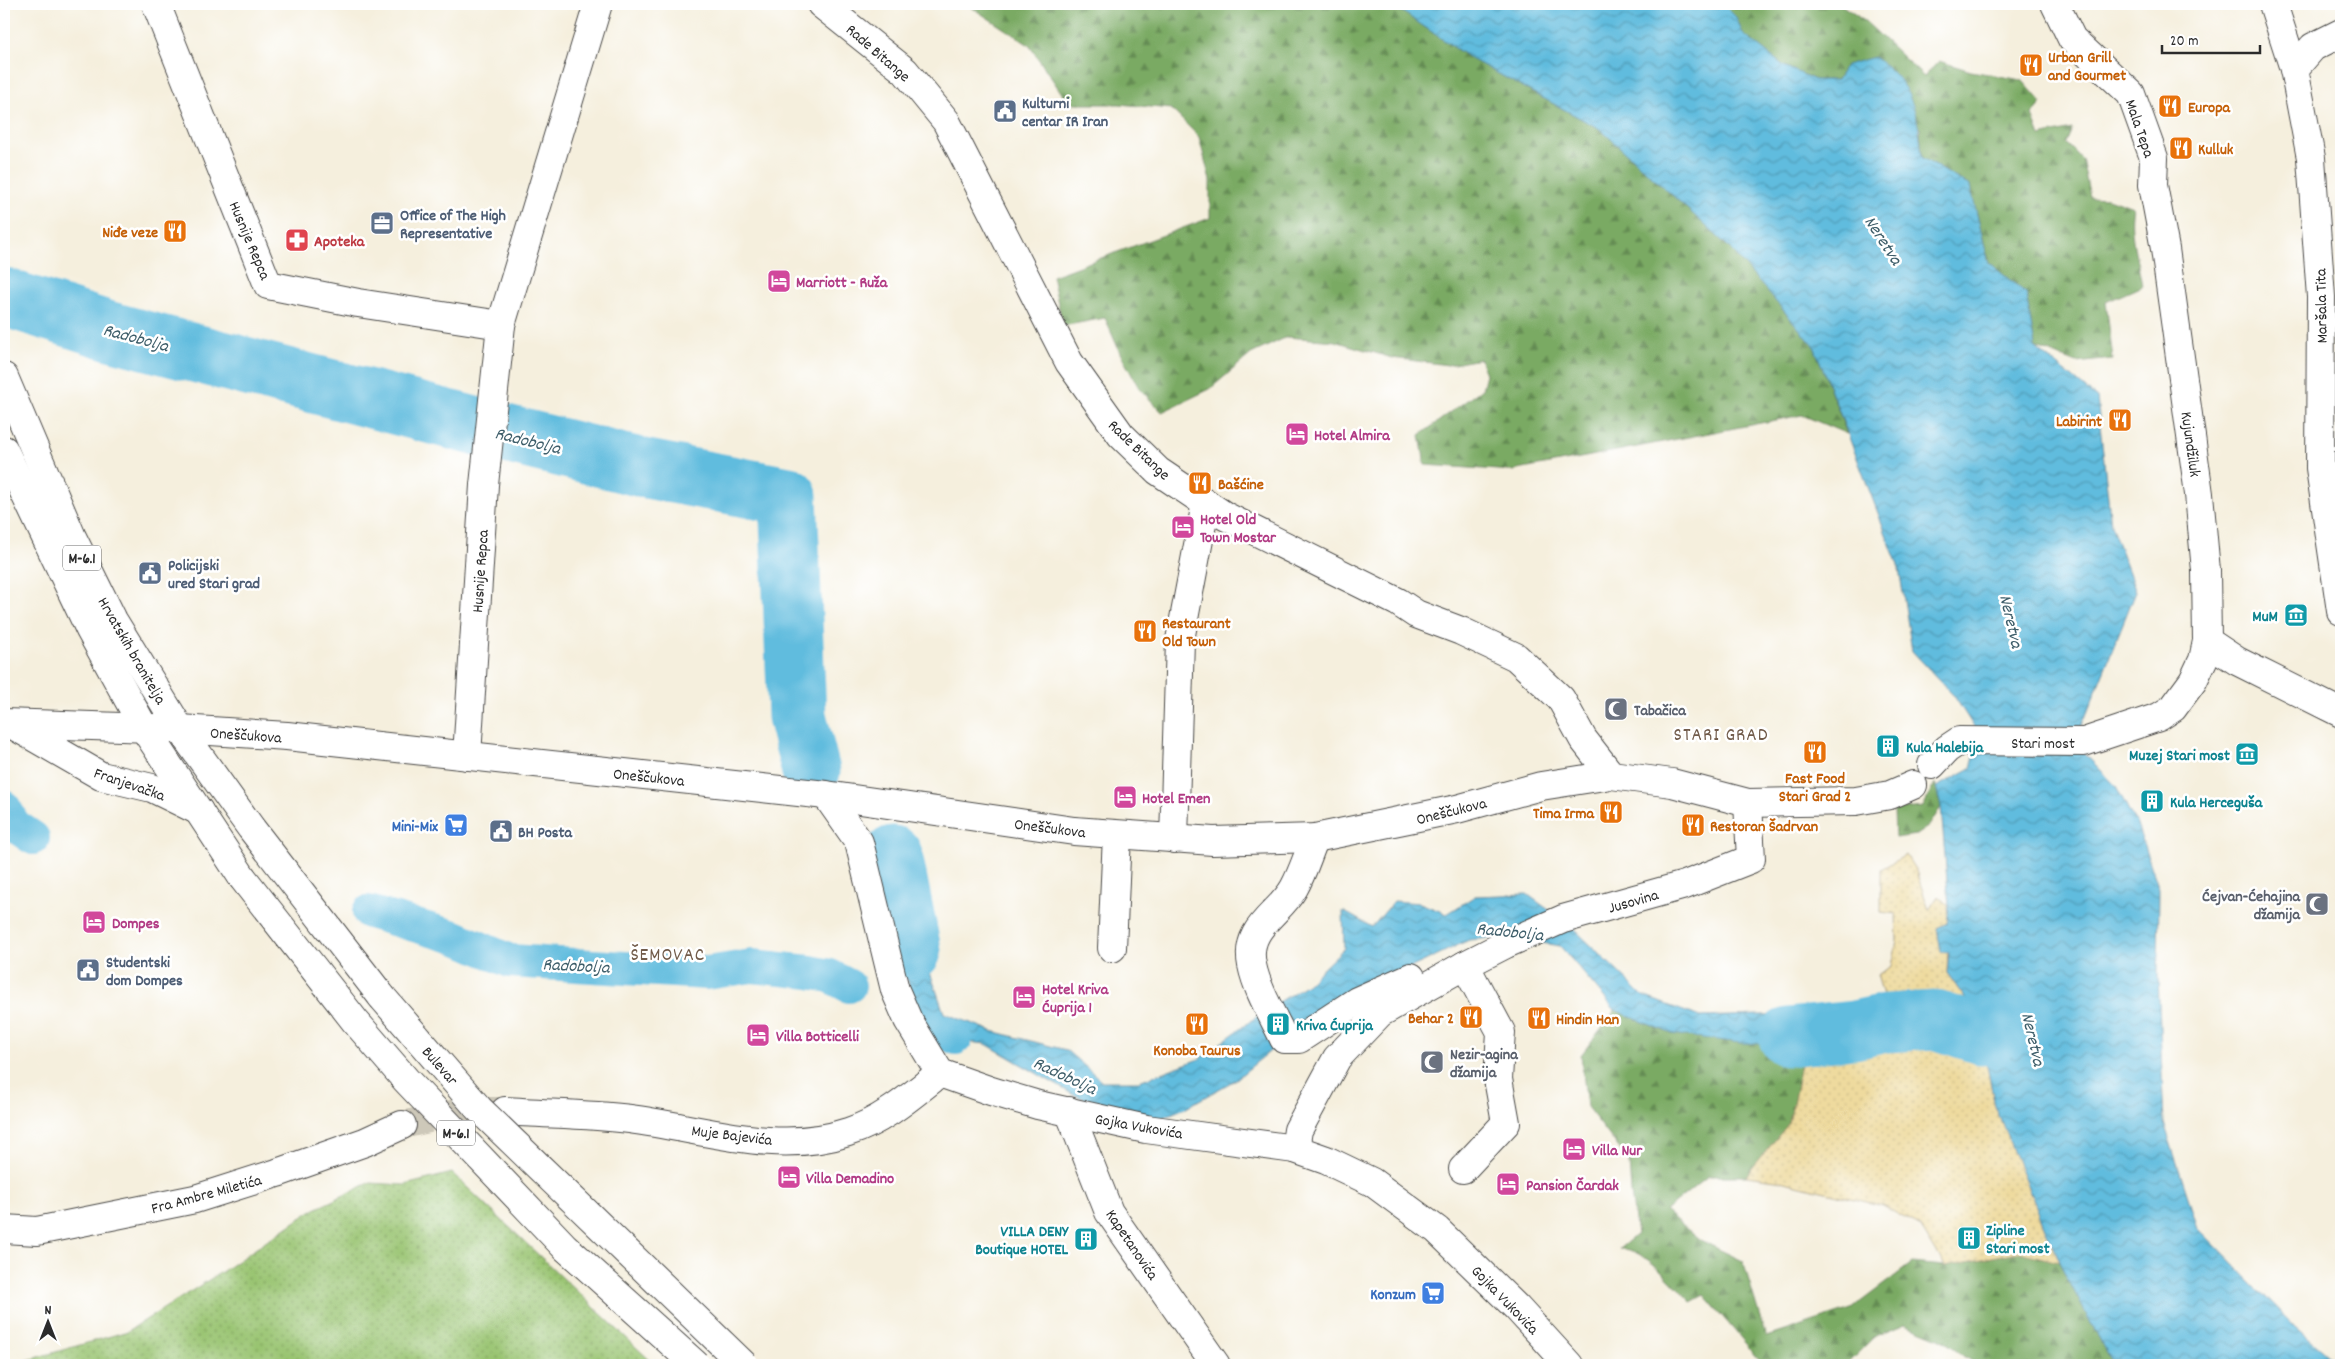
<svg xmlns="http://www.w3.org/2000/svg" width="2345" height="1369" viewBox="0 0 2345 1369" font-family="Dekko,sans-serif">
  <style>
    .grass { fill: url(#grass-dots); stroke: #62784e }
    .forest { fill: url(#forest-firs); stroke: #526a47 }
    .sand { fill: url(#sand-dots); stroke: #8c8264 }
    .water { fill: url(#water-waves); stroke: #467484 }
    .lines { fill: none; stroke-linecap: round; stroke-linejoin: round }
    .canal { stroke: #60bcde; stroke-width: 34 }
    .river { stroke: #60bcde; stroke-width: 59 }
    .minor-tunnel { stroke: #cdc8b9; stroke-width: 28; stroke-dasharray: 28 14; stroke-linecap: butt }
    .minor-casing { stroke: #494846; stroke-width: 30 }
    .major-casing { stroke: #494846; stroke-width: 30 }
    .minor { stroke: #fff; stroke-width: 28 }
    .major { stroke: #fff; stroke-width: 28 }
    .major-bridge-casing { stroke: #494846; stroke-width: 30; stroke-linecap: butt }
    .major-bridge { stroke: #fff; stroke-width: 28 }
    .labels { text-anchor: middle; stroke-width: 5; stroke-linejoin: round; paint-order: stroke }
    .shield { fill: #fff; stroke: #6b6b6b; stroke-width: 1 }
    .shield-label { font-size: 15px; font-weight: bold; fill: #2b2b2b }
    .street-label { font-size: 16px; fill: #2b2b2b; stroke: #fff }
    .food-label { font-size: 16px; font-weight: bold; fill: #c56008; stroke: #fff; text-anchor: start }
    .service-label { font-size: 16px; font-weight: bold; fill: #4e5e75; stroke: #fff; text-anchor: start }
    .health-label { font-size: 16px; font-weight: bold; fill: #be3a42; stroke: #fff; text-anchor: start }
    .hotel-label { font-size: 16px; font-weight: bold; fill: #b23c85; stroke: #fff; text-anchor: start }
    .culture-label { font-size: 16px; font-weight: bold; fill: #0d838f; stroke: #fff; text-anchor: start }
    .worship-label { font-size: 16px; font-weight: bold; fill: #5b616d; stroke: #fff; text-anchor: start }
    .shop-label { font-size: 16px; font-weight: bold; fill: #366cbe; stroke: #fff; text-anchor: end }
    .water-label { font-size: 18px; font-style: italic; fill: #3e5e6a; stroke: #fff }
    .quarter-label { font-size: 19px; letter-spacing: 1px; fill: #715b4a; stroke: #fff }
  </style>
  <defs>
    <pattern id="grass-dots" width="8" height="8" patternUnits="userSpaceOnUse" patternTransform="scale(1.25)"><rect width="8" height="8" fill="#99c471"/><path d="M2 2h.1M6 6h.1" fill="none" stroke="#7d9f5d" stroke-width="1.8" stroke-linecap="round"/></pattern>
    <pattern id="forest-firs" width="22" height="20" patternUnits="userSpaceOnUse" patternTransform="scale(1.25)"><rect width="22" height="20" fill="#7aaa63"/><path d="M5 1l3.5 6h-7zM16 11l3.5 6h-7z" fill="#648b52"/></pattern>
    <pattern id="sand-dots" width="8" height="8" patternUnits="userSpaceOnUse" patternTransform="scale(1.25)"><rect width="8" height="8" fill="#eeda9e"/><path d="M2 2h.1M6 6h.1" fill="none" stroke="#cb8" stroke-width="1.8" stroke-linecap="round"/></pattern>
    <pattern id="water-waves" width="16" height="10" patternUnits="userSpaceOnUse" patternTransform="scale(1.25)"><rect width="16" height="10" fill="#60bcde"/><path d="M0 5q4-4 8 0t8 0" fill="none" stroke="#4f99b4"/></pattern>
  </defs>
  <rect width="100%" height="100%" fill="#fff"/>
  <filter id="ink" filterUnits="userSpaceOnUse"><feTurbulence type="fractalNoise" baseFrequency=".02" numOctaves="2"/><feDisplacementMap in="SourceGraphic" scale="10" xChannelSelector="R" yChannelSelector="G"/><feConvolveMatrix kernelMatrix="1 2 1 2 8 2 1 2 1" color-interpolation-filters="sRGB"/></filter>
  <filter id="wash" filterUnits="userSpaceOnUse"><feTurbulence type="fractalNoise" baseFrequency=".0096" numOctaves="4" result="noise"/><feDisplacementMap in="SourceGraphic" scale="20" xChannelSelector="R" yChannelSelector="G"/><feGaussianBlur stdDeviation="1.12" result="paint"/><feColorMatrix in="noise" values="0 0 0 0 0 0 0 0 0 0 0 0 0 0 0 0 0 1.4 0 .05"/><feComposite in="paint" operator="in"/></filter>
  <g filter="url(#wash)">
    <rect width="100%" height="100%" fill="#f5efdd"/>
    <path class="grass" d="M452 1173 655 1365H11L128 1331 220 1273 311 1211 369 1183 405 1185Z"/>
    <g class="forest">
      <path d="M946 4H1391L1471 59 1600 129 1729 247 1814 346 1847 434 1802 415 1513 471 1425 465 1420 435 1482 389 1486 374 1480 359 1448 365 1392 358 1335 341 1287 337 1251 354 1210 389 1162 412 1139 388 1121 355 1105 318 1063 326 1052 276 1210 218V180L1199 137 1171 109 1119 104H1069L1029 45 968 5Z"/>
      <path d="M1723 4H1840L1866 22 1924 77 1939 61 1971 71 2022 80 2042 103 2032 115 2040 136 2072 129 2066 143 2082 159 2090 197 2108 198 2133 207C2128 234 2138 260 2142 286L2106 302 2113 359 2076 363 2035 347 2026 293 1989 263 1970 186 1922 158 1920 128 1846 65 1837 80H1815L1784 66 1742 34 1736 17Z"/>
      <path d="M1935 783 1941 807 1929 826 1916 835 1895 838 1894 810 1923 807Z"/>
      <path d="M1615 1010 1672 1034 1791 1044 1827 1034 1869 1032V1035L1803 1055 1789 1123 1746 1176H1708L1665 1211 1700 1240 1743 1261 1766 1337 1851 1309 1912 1263 1945 1266 2019 1252 2059 1262 2109 1358 2115 1365H1979L1939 1338 1905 1324 1874 1337 1846 1365H1764L1704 1295 1691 1302C1674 1284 1644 1247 1619 1249L1637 1234 1631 1193 1629 1161 1587 1107 1581 1055Z"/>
    </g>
    <path class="sand" d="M1906 855 1916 871 1929 910 1938 896 1949 906 1947 973 1969 1004 1966 1024 1981 1035 1995 1106 2059 1262 2019 1252 1945 1266 1921 1227 1883 1206 1776 1180 1746 1176 1789 1123 1803 1055 1869 1035 1868 1027 1874 1026 1883 995 1877 975 1892 966 1897 940 1896 914 1881 912V869Z"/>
    <g class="water">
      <path d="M1391 4H1723L1736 17 1743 34 1784 66 1815 80H1837L1846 65 1874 57C1912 82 1919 115 1922 158L1970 186 1989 263 2026 293 2035 347 2097 398 2111 525 2136 591 2081 728 2085 754 2116 786 2138 828 2159 889 2158 977 2164 1123 2198 1228 2296 1328 2340 1365H2115L2109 1358 2059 1262 2016 1158 1995 1106 1981 1035 1966 1024 1969 1004 1947 973 1949 952H1941L1937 928 1947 923 1949 906 1941 807 1936 787 1971 768 1979 735 1954 696 1912 651 1899 568 1814 346 1729 247 1600 129 1471 59Z"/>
      <path d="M900 861 918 937 944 1013 992 1031 1066 1050 1102 1081H1139L1199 1059 1256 1017 1307 984 1344 948 1343 911 1372 927 1394 901 1420 903 1447 914 1475 896 1527 894 1571 926 1643 996 1700 1017 1788 1014 1826 1025H1868L1869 1032 1827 1034 1791 1044 1740 1043 1672 1034 1615 1010 1560 946 1504 937 1469 940 1408 969 1280 1043 1235 1080 1185 1108 1159 1119 1123 1114 1072 1094 986 1044 949 1040 910 995 893 878Z"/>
    </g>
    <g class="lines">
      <g class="canal">
        <path d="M4 807 14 825 33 838"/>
        <path d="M369 912 455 937 510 961 707 973 752 966 810 972 830 976 849 986"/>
        <path d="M918 1020 956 1038"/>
      </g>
      <g class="river">
        <path d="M4 297 110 331 490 430 647 469 788 496 797 716 811 771"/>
        <path d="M893 855 912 951"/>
        <path d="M1788 1037 1854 1030 1886 1023 1936 1020 1981 1035 2026 1021"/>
      </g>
    </g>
  </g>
  <g filter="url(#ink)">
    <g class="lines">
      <path class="minor-tunnel" d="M402 1125 465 1111H501"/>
      <g class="minor-casing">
        <g id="minor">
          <path d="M156 4 268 285 358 303 501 325"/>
          <path d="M821 4 905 71 946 121 1069 362 1121 435 1158 471 1225 516 1398 602 1416 614 1461 631 1516 657 1561 699 1583 739 1611 775"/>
          <path d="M2273 4 2294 69 2311 158 2321 297 2320 468 2341 611"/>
          <path d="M2294 69 2313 47 2341 33"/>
          <path d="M2207 641 2237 661 2341 713"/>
          <path d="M4 723 180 729 287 736 826 795 1074 831 1213 841 1315 838 1457 809 1541 786 1611 775 1672 783 1748 803 1856 801 1890 795 1913 785"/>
          <path d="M11 724 101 776 152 788 199 811"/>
          <path d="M467 756 484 485 501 325 598 4"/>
          <path d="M1932 765 1947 749 1959 741 2084 742 2159 717 2173 708 2193 681 2203 660 2207 641 2206 571 2199 494 2165 249 2153 185 2154 158 2131 94 2072 39 2055 4"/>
          <path d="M826 795 859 842 895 990 908 1020 940 1073 991 1091 1038 1105 1146 1129 1295 1149 1326 1160 1372 1182 1437 1230 1517 1308 1569 1365"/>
          <path d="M1315 838C1308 854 1303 872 1294 888 1279 915 1244 927 1252 965 1257 990 1273 1016 1284 1039H1299L1357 1001 1411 977"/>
          <path d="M1174 839 1180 640 1206 503"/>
          <path d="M1112 948 1117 835"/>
          <path d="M1465 965 1506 944 1563 919 1685 885 1751 859 1748 803"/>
          <path d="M505 1111C547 1114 589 1114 630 1119 701 1128 778 1156 848 1132 883 1121 912 1095 940 1073"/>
          <path d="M1069 1111 1109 1212 1216 1365"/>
          <path d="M1295 1149 1298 1130 1337 1058 1380 1013 1465 965 1501 1032 1498 1079 1506 1123 1463 1169"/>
          <path d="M4 1229 37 1231 195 1199 277 1173 365 1142 402 1125"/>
        </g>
      </g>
      <g class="major-casing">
        <g id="major">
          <path d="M4 377 72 537 113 620 180 729 251 828 382 997"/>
          <path d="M4 450 90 630 144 728 242 877"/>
        </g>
      </g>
      <use href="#minor" class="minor"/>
      <use href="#major" class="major"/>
      <g class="major-bridge-casing">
        <g id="major-bridge">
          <path d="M242 877 355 1021 406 1080 565 1247 696 1365"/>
          <path d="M382 997 479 1109 744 1365"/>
        </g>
      </g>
      <use href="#major-bridge" class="major-bridge"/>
    </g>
  </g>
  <defs>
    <g id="restaurant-square" transform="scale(1.25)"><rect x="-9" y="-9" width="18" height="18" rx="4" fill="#e8710a" stroke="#fff"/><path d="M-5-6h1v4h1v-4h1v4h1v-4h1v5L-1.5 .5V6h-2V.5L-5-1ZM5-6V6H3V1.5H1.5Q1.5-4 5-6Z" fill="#fff"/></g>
    <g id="civic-square" transform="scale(1.25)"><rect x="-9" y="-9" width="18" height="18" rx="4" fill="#5c6f8a" stroke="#fff"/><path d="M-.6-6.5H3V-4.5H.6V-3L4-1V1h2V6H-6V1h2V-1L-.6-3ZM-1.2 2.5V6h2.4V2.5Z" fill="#fff"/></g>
    <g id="office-square" transform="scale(1.25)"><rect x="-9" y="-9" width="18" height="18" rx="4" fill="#5c6f8a" stroke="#fff"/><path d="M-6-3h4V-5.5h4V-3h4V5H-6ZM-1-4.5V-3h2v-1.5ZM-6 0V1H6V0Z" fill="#fff"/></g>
    <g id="pharmacy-square" transform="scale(1.25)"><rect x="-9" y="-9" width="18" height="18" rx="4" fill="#e0444e" stroke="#fff"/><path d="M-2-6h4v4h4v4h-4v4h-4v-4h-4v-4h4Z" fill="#fff"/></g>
    <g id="hotel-square" transform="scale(1.25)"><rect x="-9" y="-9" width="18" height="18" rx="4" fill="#d1479c" stroke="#fff"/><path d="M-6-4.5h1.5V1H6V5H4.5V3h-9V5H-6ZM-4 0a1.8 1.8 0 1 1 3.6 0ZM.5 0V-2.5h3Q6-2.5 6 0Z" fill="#fff"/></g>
    <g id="museum-square" transform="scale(1.25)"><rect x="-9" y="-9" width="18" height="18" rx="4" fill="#0f9aa8" stroke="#fff"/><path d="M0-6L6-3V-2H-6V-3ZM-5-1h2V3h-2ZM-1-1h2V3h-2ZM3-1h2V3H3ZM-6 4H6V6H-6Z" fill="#fff"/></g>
    <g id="mosque-square" transform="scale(1.25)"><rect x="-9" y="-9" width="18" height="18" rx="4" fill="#6b7280" stroke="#fff"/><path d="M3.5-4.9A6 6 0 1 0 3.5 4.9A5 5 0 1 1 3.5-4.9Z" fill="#fff"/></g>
    <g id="building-square" transform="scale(1.25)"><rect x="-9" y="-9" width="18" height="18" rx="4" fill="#0f9aa8" stroke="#fff"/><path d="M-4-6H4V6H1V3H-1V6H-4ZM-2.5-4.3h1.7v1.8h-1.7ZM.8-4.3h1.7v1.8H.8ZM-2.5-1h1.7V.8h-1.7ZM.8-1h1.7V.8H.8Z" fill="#fff"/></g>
    <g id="supermarket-square" transform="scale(1.25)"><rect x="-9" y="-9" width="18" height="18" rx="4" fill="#3f7fe0" stroke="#fff"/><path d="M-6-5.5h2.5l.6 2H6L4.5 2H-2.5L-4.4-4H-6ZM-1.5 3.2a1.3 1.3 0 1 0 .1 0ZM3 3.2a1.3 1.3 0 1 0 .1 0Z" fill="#fff"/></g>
  </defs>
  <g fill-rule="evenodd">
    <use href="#restaurant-square" x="2031" y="65"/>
    <use href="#restaurant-square" x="2170" y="106"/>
    <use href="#civic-square" x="1005" y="111"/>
    <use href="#restaurant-square" x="2181" y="148"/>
    <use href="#office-square" x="382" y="223"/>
    <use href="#restaurant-square" x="175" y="231"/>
    <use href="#pharmacy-square" x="297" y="240"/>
    <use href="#hotel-square" x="779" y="281"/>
    <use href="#restaurant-square" x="2120" y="420"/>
    <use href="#hotel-square" x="1297" y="434"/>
    <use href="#restaurant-square" x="1200" y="483"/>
    <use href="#hotel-square" x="1183" y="527"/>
    <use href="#civic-square" x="150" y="573"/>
    <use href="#museum-square" x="2296" y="615"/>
    <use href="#restaurant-square" x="1145" y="631"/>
    <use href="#mosque-square" x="1616" y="709"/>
    <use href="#building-square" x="1888" y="746"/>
    <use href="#restaurant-square" x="1815" y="752"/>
    <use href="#museum-square" x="2247" y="754"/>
    <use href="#hotel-square" x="1125" y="797"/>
    <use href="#building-square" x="2152" y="801"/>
    <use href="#restaurant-square" x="1611" y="812"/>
    <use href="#supermarket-square" x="456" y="825"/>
    <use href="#restaurant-square" x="1693" y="825"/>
    <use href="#civic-square" x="501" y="831"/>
    <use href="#mosque-square" x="2317" y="904"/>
    <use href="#hotel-square" x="94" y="922"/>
    <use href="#civic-square" x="88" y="970"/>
    <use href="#hotel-square" x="1024" y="997"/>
    <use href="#restaurant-square" x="1471" y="1017"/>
    <use href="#restaurant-square" x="1539" y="1018"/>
    <use href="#restaurant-square" x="1197" y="1024"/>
    <use href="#building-square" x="1278" y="1024"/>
    <use href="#hotel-square" x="758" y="1035"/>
    <use href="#mosque-square" x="1432" y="1062"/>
    <use href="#hotel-square" x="1574" y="1149"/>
    <use href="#hotel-square" x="789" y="1177"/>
    <use href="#hotel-square" x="1508" y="1184"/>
    <use href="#building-square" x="1969" y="1238"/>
    <use href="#building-square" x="1086" y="1239"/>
    <use href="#supermarket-square" x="1433" y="1293"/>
  </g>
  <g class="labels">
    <g class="shield">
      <rect x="63" y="545.5" width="38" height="25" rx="4"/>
      <rect x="437" y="1120.5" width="38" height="25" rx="4"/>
    </g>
    <g class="shield-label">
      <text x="82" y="563">M-6.1</text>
      <text x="456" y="1138">M-6.1</text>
    </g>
    <g class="street-label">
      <text transform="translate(879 52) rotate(41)" y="6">Rade Bitange</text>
      <text transform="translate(2141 128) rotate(71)" y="6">Mala Tepa</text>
      <text transform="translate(251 240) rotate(67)" y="6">Husnije Repca</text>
      <text transform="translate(2320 306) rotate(-91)" y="6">Maršala Tita</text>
      <text transform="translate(2192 444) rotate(82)" y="6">Kujundžiluk</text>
      <text transform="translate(1140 449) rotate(44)" y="6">Rade Bitange</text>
      <text transform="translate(479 571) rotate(-86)" y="6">Husnije Repca</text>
      <text transform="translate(133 650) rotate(60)" y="6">Hrvatskih branitelja</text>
      <text transform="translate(246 734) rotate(4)" y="6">Oneščukova</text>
      <text x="2043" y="748">Stari most</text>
      <text transform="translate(649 776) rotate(6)" y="6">Oneščukova</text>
      <text transform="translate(130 783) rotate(19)" y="6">Franjevačka</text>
      <text transform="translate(1451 810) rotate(-14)" y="6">Oneščukova</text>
      <text transform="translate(1050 827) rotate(7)" y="6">Oneščukova</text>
      <text transform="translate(1633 900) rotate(-16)" y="6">Jusovina</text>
      <text transform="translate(441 1065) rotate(49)" y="6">Bulevar</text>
      <text transform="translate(1139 1125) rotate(10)" y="6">Gojka Vukovića</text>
      <text transform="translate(732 1134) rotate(7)" y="6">Muje Bajevića</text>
      <text transform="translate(206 1193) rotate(-15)" y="6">Fra Ambre Miletića</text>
      <text transform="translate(1133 1244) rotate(56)" y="6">Kapetanovića</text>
      <text transform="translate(1506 1299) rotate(46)" y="6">Gojka Vukovića</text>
    </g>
    <g class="food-label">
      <text x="2048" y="62">Urban Grill<tspan x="2048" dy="18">and Gourmet</tspan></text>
      <text x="2188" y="112">Europa</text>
      <text x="2198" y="154">Kulluk</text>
      <text x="158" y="237" text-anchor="end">Niđe veze</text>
      <text x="2102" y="426" text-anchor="end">Labirint</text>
      <text x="1218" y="489">Bašćine</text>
      <text x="1162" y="628">Restaurant<tspan x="1162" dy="18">Old Town</tspan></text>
      <text x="1815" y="783" text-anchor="middle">Fast Food<tspan x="1815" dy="18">Stari Grad 2</tspan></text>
      <text x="1594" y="818" text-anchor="end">Tima Irma</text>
      <text x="1710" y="831">Restoran Šadrvan</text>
      <text x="1454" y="1023" text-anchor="end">Behar 2</text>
      <text x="1556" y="1024">Hindin Han</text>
      <text x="1197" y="1055" text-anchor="middle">Konoba Taurus</text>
    </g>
    <g class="service-label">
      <text x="1022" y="108">Kulturni<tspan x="1022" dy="18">centar IR Iran</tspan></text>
      <text x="400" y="220">Office of The High<tspan x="400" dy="18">Representative</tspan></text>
      <text x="168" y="570">Policijski<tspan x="168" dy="18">ured Stari grad</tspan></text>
      <text x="518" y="837">BH Posta</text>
      <text x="106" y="967">Studentski<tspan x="106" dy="18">dom Dompes</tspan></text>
    </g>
    <g class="health-label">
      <text x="314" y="246">Apoteka</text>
    </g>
    <g class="hotel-label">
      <text x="796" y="287">Marriott - Ruža</text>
      <text x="1314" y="440">Hotel Almira</text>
      <text x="1200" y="524">Hotel Old<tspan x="1200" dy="18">Town Mostar</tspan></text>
      <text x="1142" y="803">Hotel Emen</text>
      <text x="112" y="928">Dompes</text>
      <text x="1042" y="994">Hotel Kriva<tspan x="1042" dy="18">Ćuprija 1</tspan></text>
      <text x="776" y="1041">Villa Botticelli</text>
      <text x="1592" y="1155">Villa Nur</text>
      <text x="806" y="1183">Villa Demadino</text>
      <text x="1526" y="1190">Pansion Čardak</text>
    </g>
    <g class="culture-label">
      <text x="2278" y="621" text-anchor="end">MuM</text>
      <text x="1906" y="752">Kula Halebija</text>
      <text x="2230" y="760" text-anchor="end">Muzej Stari most</text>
      <text x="2170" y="807">Kula Herceguša</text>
      <text x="1296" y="1030">Kriva Ćuprija</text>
      <text x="1986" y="1235">Zipline<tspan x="1986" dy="18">Stari most</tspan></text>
      <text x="1068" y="1236" text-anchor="end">VILLA DENY<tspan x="1068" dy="18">Boutique HOTEL</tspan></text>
    </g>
    <g class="worship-label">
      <text x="1634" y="715">Tabačica</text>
      <text x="2300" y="901" text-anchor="end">Ćejvan-Ćehajina<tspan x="2300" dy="18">džamija</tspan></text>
      <text x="1450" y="1059">Nezir-agina<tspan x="1450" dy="18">džamija</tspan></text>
    </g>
    <g class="shop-label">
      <text x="438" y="831">Mini-Mix</text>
      <text x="1416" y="1299">Konzum</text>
    </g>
    <g class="water-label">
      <text transform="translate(1884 240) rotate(57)" y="6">Neretva</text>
      <text transform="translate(136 337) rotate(15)" y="6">Radobolja</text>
      <text transform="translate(528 440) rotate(14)" y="6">Radobolja</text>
      <text transform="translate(2012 621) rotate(77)" y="6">Neretva</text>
      <text transform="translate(1510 931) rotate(6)" y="6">Radobolja</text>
      <text transform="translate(576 965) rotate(3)" y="6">Radobolja</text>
      <text transform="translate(2034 1039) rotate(77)" y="6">Neretva</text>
      <text transform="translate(1065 1075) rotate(25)" y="6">Radobolja</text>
    </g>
    <g class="quarter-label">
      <text x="1721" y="740">STARI GRAD</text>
      <text x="668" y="960">ŠEMOVAC</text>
    </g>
  </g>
  <rect width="2345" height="1369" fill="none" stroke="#fff" stroke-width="20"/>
  <g transform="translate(48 1322)" stroke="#ffffff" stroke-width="4" paint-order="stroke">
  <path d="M0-4L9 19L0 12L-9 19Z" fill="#2b2b2b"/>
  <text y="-8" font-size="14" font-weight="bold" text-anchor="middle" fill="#2b2b2b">N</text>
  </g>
  <path d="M2162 45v8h98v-8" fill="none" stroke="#2b2b2b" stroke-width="2.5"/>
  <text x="2170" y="45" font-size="15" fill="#2b2b2b" stroke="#ffffff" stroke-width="4" paint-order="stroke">20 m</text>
</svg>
